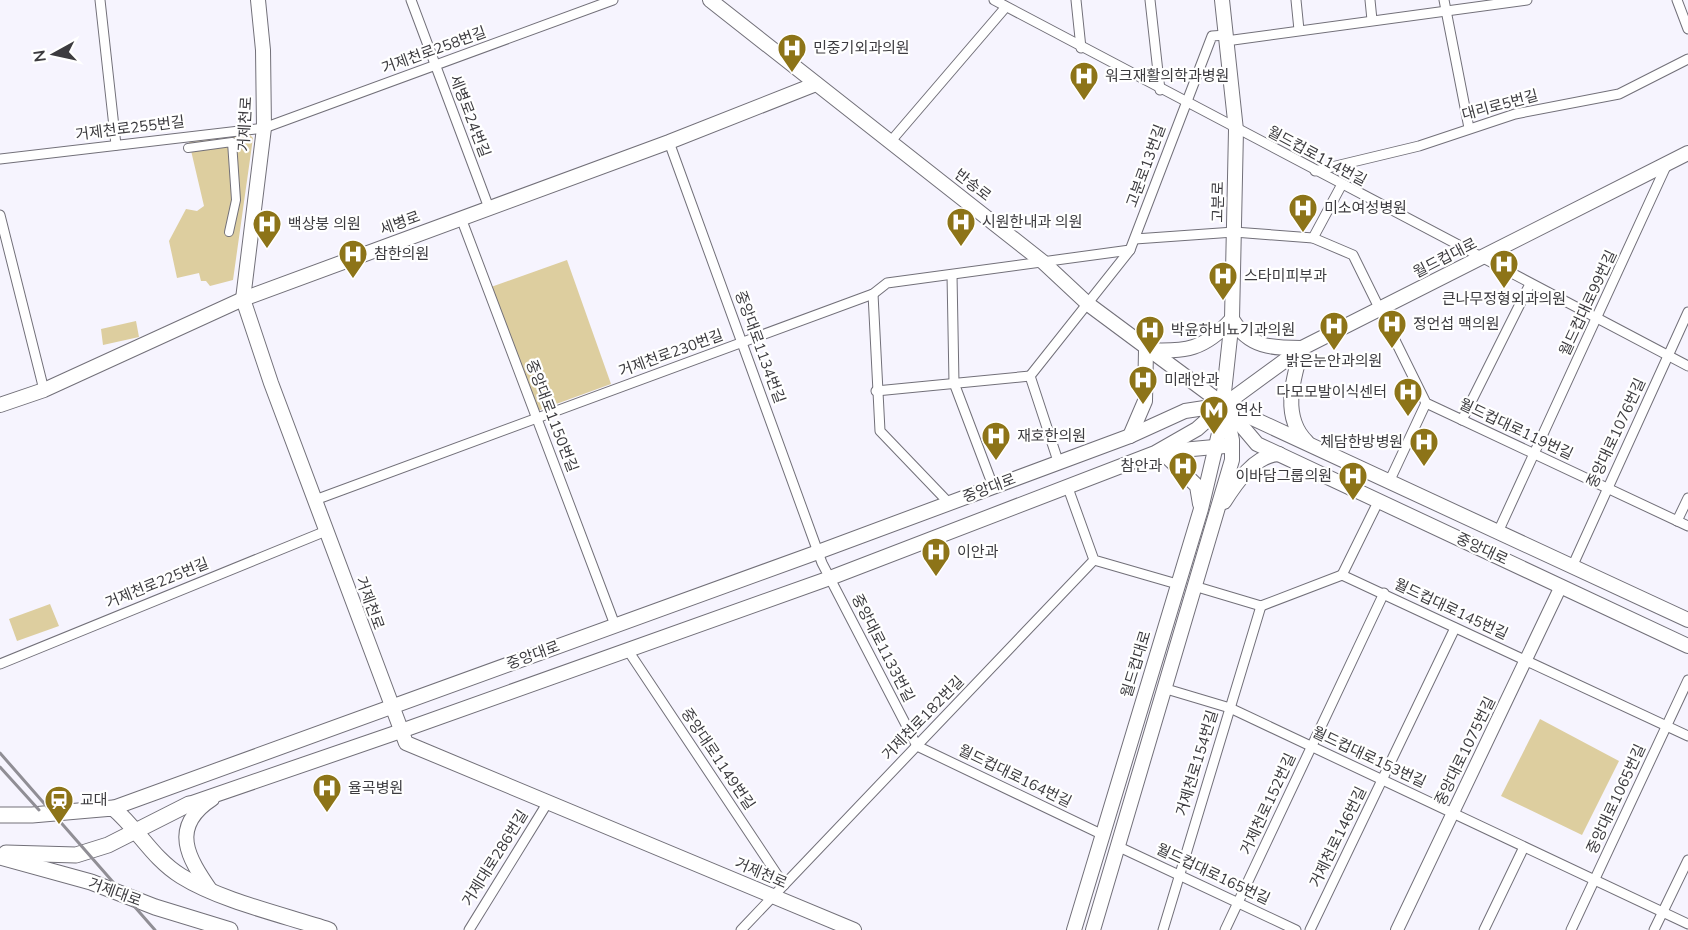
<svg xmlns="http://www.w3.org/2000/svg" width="1688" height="930" viewBox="0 0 1688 930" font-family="'Nunito Sans','Noto Sans KR',sans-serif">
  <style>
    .green { fill: #ddce9f }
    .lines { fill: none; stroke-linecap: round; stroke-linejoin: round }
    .pedestrian-casing { stroke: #727079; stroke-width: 10 }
    .minor-casing { stroke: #727079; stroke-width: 11 }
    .tertiary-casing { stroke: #727079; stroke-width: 14 }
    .secondary-casing { stroke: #727079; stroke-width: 16 }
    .primary-casing { stroke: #727079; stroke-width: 17 }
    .pedestrian { stroke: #fff; stroke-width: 8 }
    .minor { stroke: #fff; stroke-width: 9 }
    .tertiary { stroke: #fff; stroke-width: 12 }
    .secondary { stroke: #fff; stroke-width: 14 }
    .primary { stroke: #fff; stroke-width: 15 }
    .rail { stroke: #908e95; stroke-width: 3 }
    .labels { text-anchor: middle; stroke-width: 4.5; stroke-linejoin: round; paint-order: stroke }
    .poi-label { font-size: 15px; fill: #3c3b3f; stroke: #fff; text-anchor: start }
    .street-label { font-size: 15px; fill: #3c3b3f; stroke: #fff }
  </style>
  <rect width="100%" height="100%" fill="#f6f4fe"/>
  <g class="green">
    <path d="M250 135 253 138 233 280 210 286 206 281H201L199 273 177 278 169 241 186 209 197 211 204 206 189 142Z"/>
    <path d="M567 260 611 384 537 411 491 287Z"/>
    <path d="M136 321 139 337 103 345 101 329Z"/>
    <path d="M50 604 59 626 17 641 9 619Z"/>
    <path d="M1540 719 1619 761 1582 835 1501 796Z"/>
  </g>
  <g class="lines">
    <g class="pedestrian-casing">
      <path id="pedestrian" d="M188 148 232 142 236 200 229 232"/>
    </g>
    <g class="minor-casing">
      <g id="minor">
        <path d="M100 0 116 145"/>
        <path d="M411 0 489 208"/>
        <path d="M994 0 1688 366"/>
        <path d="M1076 0 1081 48"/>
        <path d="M1150 0 1160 90"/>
        <path d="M1296 0 1299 30"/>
        <path d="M1370 0 1372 20"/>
        <path d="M1444 0 1469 128"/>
        <path d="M1677 0 1688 29"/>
        <path d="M1226 41 1527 0"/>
        <path d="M891 141 1005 8"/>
        <path d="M669 142 822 563 917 746 1101 834"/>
        <path d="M0 159 264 128 613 0"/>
        <path d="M1315 171 1419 146 1515 114 1619 94 1688 59"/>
        <path d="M0 215 44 390"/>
        <path d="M461 218 615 625"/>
        <path d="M1313 238 1341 186"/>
        <path d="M1135 239 1234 232 1313 238 1353 255 1426 403 1688 526"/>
        <path d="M952 275 954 383 993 486"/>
        <path d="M873 294 880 431 949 503"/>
        <path d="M1030 376 1130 250 1212 36 1226 35"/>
        <path d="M1030 376 1058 461"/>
        <path d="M876 391 1030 376"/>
        <path d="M1462 420 1530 284"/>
        <path d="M1389 482 1426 403"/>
        <path d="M1068 488 1094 560 1177 584"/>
        <path d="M315 500 873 294 887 283 1130 250"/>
        <path d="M1677 521 1688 498"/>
        <path d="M1498 532 1667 164"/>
        <path d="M1572 567 1688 312"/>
        <path d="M1342 575 1379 500"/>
        <path d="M1194 586 1261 606 1342 575 1688 736"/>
        <path d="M627 649 784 885"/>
        <path d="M0 664 326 531"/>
        <path d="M1163 688 1230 708 1688 924"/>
        <path d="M1117 846 1296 930"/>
        <path d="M469 930 548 802"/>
        <path d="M741 930 1094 560"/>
        <path d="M1163 930 1261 606"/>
        <path d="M1225 930 1384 593"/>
        <path d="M1310 930 1455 628"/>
        <path d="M1484 930 1524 847"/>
        <path d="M1571 930 1688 680"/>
        <path d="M1654 930 1688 860"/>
      </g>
    </g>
    <g class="tertiary-casing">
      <path id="tertiary" d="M1397 930 1561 586"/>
    </g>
    <g class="secondary-casing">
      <g id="secondary">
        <path d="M258 0 263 50 264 128 243 299 271 383 406 743 854 930"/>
        <path d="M710 0 1043 262 1088 304 1224 405 1257 444 1688 646"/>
        <path d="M1232 319C1249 348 1272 348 1302 348"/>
        <path d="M1302 348C1293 379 1281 417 1307 442"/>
        <path d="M0 405 44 390 243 299 669 142 816 84"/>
        <path d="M1130 436 1145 401 1146 350C1186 352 1204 350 1232 319"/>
        <path d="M1160 452 1225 446"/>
        <path d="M1162 452 1197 486 1200 504"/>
        <path d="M1224 502C1236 483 1255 455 1279 454"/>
        <path d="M189 804 401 731 830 578 1155 453 1197 429 1224 405 1302 348 1688 153"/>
        <path d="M113 808 818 552 1130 436 1185 411 1224 405 1688 620"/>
        <path d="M211 891C188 858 169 827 212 799"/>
        <path d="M1074 930 1201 509 1220 429 1232 319 1236 130 1222 0"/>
        <path d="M1093 930 1232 460V440L1226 413"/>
      </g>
    </g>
    <g class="primary-casing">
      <g id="primary">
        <path d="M0 815H32L113 808C138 829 153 859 181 876 221 901 284 915 329 930"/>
        <path d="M6 853 76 855 108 845 189 804"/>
        <path d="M0 857 91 882 155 907 230 930"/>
      </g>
    </g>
    <use href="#pedestrian" class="pedestrian"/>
    <use href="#minor" class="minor"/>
    <use href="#tertiary" class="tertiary"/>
    <use href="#secondary" class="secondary"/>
    <use href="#primary" class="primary"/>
    <g class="rail">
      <path d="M0 753 155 930"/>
      <path d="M0 767 39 810"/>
    </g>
  </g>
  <defs>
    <g id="hospital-pin" transform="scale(1.5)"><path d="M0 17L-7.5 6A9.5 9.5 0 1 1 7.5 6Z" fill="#8d7418" stroke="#fff"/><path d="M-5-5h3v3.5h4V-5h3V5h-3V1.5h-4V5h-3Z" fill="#fff"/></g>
    <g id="metro-pin" transform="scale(1.5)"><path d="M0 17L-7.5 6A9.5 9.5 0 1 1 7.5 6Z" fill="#8d7418" stroke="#fff"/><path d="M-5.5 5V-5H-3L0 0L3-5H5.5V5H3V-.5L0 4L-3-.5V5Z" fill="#fff"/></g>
    <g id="station-pin" transform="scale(1.5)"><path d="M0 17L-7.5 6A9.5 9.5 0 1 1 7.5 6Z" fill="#8d7418" stroke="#fff"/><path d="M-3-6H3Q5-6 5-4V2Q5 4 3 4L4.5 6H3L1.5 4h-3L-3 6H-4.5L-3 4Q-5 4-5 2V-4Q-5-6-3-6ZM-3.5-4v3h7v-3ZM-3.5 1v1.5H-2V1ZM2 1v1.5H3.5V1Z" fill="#fff"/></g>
  </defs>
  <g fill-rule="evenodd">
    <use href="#hospital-pin" x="792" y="48"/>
    <use href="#hospital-pin" x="1084" y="76"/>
    <use href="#hospital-pin" x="1303" y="208"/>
    <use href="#hospital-pin" x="961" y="222"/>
    <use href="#hospital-pin" x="267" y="224"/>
    <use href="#hospital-pin" x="353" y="254"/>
    <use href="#hospital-pin" x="1504" y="264"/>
    <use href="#hospital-pin" x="1223" y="276"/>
    <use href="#hospital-pin" x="1392" y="324"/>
    <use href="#hospital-pin" x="1334" y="326"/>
    <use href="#hospital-pin" x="1150" y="330"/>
    <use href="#hospital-pin" x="1143" y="380"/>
    <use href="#hospital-pin" x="1408" y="392"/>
    <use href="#metro-pin" x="1214" y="410"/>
    <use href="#hospital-pin" x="996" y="436"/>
    <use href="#hospital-pin" x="1424" y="442"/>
    <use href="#hospital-pin" x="1183" y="466"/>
    <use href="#hospital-pin" x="1353" y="476"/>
    <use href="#hospital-pin" x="936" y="552"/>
    <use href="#hospital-pin" x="327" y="788"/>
    <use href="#station-pin" x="59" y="800"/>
  </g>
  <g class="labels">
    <g class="poi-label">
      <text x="813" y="53">민중기외과의원</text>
      <text x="1105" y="81">워크재활의학과병원</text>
      <text x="1324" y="213">미소여성병원</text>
      <text x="982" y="227">시원한내과 의원</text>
      <text x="288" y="229">백상붕 의원</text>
      <text x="374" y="259">참한의원</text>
      <text x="1244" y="281">스타미피부과</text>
      <text x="1504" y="304" text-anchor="middle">큰나무정형외과의원</text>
      <text x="1413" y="329">정언섭 맥의원</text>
      <text x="1171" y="335">박윤하비뇨기과의원</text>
      <text x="1334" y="366" text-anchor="middle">밝은눈안과의원</text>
      <text x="1164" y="385">미래안과</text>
      <text x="1387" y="397" text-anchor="end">다모모발이식센터</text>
      <text x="1235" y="415">연산</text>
      <text x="1017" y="441">재호한의원</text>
      <text x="1403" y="447" text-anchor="end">체담한방병원</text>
      <text x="1162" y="471" text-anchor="end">참안과</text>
      <text x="1332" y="481" text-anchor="end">이바담그룹의원</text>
      <text x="957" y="557">이안과</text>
      <text x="348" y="793">율곡병원</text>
      <text x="80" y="805">교대</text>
    </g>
    <g class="street-label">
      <text transform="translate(434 50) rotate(-20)" y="5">거제천로258번길</text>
      <text transform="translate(1500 105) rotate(-15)" y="5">대리로5번길</text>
      <text transform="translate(470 116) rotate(69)" y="5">세병로24번길</text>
      <text transform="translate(245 124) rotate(-87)" y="5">거제천로</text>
      <text transform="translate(130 128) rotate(-7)" y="5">거제천로255번길</text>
      <text transform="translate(1317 156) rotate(28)" y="5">월드컵로114번길</text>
      <text transform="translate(1146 166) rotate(-70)" y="5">고분로13번길</text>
      <text transform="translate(973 185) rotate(38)" y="5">반송로</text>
      <text transform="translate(1218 202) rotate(-89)" y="5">고분로</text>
      <text transform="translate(400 223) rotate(-20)" y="5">세병로</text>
      <text transform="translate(1445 258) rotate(-27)" y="5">월드컵대로</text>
      <text transform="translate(1588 303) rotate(-65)" y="5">월드컵대로99번길</text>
      <text transform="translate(760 347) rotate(70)" y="5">중앙대로1134번길</text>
      <text transform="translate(671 353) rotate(-20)" y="5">거제천로230번길</text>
      <text transform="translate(552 416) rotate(69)" y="5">중앙대로1150번길</text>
      <text transform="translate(1516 429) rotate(25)" y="5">월드컵대로119번길</text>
      <text transform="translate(1616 433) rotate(-65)" y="5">중앙대로1076번길</text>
      <text transform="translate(989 488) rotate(-21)" y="5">중앙대로</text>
      <text transform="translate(1482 549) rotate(25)" y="5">중앙대로</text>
      <text transform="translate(157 583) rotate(-22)" y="5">거제천로225번길</text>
      <text transform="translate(370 603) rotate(70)" y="5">거제천로</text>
      <text transform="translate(1451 609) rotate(25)" y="5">월드컵대로145번길</text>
      <text transform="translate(883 648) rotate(63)" y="5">중앙대로1133번길</text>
      <text transform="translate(533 655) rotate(-20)" y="5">중앙대로</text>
      <text transform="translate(1136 664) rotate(-73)" y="5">월드컵대로</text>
      <text transform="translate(923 718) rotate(-46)" y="5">거제천로182번길</text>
      <text transform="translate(1465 751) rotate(-64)" y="5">중앙대로1075번길</text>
      <text transform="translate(1369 757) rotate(25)" y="5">월드컵대로153번길</text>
      <text transform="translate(718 759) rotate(56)" y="5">중앙대로1149번길</text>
      <text transform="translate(1197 763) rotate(-73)" y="5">거제천로154번길</text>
      <text transform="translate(1015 776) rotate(26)" y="5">월드컵대로164번길</text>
      <text transform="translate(1616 799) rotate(-65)" y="5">중앙대로1065번길</text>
      <text transform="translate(1268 804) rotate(-65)" y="5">거제천로152번길</text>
      <text transform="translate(1338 837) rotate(-64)" y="5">거제천로146번길</text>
      <text transform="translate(495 858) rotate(-58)" y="5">거제대로286번길</text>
      <text transform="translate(761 873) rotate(23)" y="5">거제천로</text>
      <text transform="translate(1213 874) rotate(25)" y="5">월드컵대로165번길</text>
      <text transform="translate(115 892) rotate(20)" y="5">거제대로</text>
    </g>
  </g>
  <g transform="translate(54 54) rotate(262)" stroke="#ffffff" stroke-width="4.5" paint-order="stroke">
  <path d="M0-4.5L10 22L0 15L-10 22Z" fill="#3c3b3f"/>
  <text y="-9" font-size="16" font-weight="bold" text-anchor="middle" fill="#3c3b3f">N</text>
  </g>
</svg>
